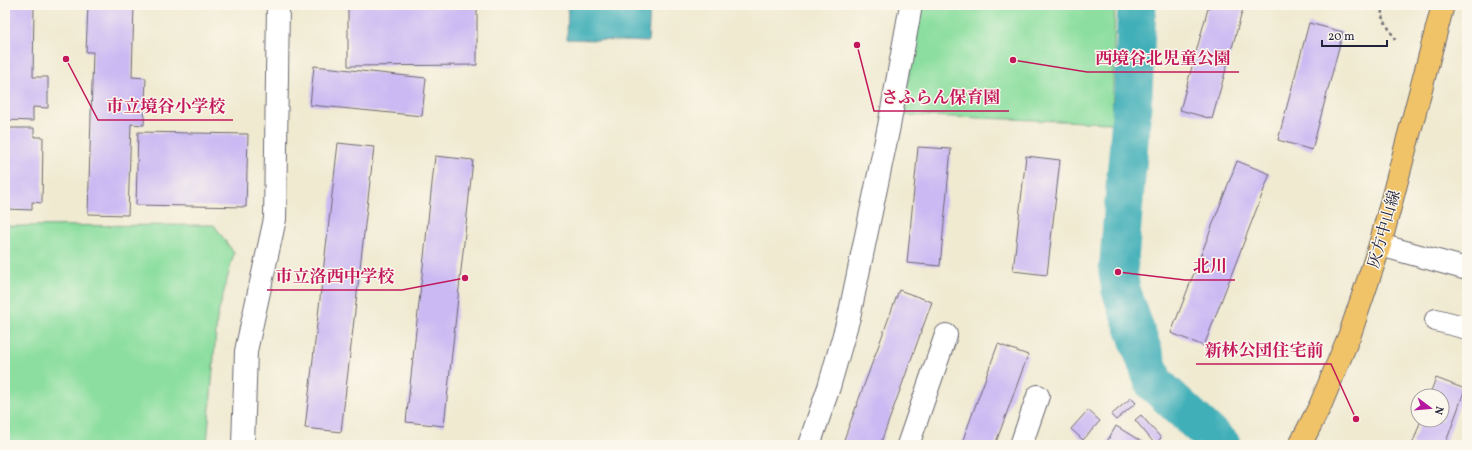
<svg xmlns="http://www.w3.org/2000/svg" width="1472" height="450" viewBox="0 0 1472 450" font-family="Vollkorn,'Noto Serif JP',serif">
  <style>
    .green { fill: #8bde9f; stroke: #56806d }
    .water { fill: #3fafb8; stroke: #30687a }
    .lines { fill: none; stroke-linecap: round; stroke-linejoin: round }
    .river { stroke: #3fafb8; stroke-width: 39 }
    .building { fill: #cbb9f3 }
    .minor-casing { stroke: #6a6870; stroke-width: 24 }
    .major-casing { stroke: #6a6870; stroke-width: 24 }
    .path { stroke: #6a6870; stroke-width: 2.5; stroke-dasharray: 3 3; stroke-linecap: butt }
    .minor { stroke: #fff; stroke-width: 22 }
    .major { stroke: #f1c369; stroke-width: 22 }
    .labels { text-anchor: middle; stroke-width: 3; stroke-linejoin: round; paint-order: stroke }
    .street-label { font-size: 16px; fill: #22223b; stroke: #fbf7ec }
    .leader { fill: none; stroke: #c2185b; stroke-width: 1.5 }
    .callout-dot { fill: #c2185b; stroke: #fbf7ec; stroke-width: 1.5 }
    .callout-label { font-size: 17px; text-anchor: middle; font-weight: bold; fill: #c2185b; stroke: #fbf7ec; stroke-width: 3; stroke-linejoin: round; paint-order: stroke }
  </style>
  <rect width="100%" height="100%" fill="#fbf7ec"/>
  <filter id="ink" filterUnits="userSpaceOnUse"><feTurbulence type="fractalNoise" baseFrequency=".025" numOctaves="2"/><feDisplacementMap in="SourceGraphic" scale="8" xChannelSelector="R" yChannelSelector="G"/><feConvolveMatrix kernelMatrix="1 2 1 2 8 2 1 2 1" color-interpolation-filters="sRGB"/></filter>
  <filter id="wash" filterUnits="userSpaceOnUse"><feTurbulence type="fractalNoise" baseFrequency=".012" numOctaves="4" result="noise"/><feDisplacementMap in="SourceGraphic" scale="16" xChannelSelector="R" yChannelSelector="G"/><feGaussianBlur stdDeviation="0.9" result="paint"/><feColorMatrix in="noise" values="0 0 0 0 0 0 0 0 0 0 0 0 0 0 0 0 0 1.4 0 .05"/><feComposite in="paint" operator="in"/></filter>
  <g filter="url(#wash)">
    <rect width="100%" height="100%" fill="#f0ead1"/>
    <g class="green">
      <path d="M921 5H1115L1112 123 902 115Z"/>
      <path d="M214 225 234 253 217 318 207 445H5V226Z"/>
    </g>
    <path class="water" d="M568 5H650L648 42 567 39Z"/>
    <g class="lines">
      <path class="river" d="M1137 5 1133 94 1118 272 1121 290 1154 383 1221 445"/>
    </g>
    <g id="blocks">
      <g class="building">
        <path d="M5 5H34L33 77H48V108L33 107V121L5 120Z"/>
        <path d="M88 5H134L132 77 146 78 144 125 131 124 128 215 88 214 93 52H86Z"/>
        <path d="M348 5H477V65L348 66Z"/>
        <path d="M1209 5H1244L1212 119 1180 110Z"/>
        <path d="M1309 23 1343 32 1312 150 1278 140Z"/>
        <path d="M314 66 426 78 422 116 310 105Z"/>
        <path d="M5 128H34V137H43L42 203 32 202V210L5 209Z"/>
        <path d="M138 132 248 134 246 207 136 205Z"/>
        <path d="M338 143 374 147 341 432 305 428Z"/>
        <path d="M918 147 951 149 940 266 907 263Z"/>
        <path d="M435 156 473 160 444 426 406 422Z"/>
        <path d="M1026 156 1060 160 1047 275 1013 271Z"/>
        <path d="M1237 161 1270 174 1204 346 1171 333Z"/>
        <path d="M899 290 932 302 880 445H842Z"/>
        <path d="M998 344 1028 355 995 445H961Z"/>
        <path d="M1436 378 1465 389 1445 445H1412L1421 420H1442V396H1429Z"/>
        <path d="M1131 398 1136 403 1116 420 1111 415Z"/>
        <path d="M1088 410 1100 421 1083 440 1071 429Z"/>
        <path d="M1141 415 1161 438 1155 444 1135 420Z"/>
        <path d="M1116 426 1147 445H1105Z"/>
      </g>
    </g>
  </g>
  <g filter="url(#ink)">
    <use href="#blocks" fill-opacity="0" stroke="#6a6870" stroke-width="1"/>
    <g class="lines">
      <g class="minor-casing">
        <g id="minor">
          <path d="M1380 245 1467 269"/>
          <path d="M1436 320 1467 328"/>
          <path d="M243 445 246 351 275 219 278 5"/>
          <path d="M809 445 829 387 849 317 889 126 911 5"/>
          <path d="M908 445 946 335"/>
          <path d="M1021 445 1038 396"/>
        </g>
      </g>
      <g class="major-casing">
        <path id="major" d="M1300 445 1320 406 1350 334 1380 245 1443 5"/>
      </g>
      <g class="path">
        <path d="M1384 5 1381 15 1396 41"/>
        <path d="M1464 445 1467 438"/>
      </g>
      <use href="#minor" class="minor"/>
      <use href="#major" class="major"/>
    </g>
  </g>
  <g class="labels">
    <g class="street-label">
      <text transform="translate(1383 229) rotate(-74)" y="6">灰方中山線</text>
    </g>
  </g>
  <path class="leader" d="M1013 60L1087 72H1239M857 45L874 111H1009M66 59L98 120H233M1118 272L1185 280H1235M465 278L402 290H267M1356 419L1331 364H1196"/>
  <g class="callout-dot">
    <circle cx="1013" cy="60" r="4"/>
    <circle cx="857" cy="45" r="4"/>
    <circle cx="66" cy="59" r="4"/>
    <circle cx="1118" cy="272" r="4"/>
    <circle cx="465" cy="278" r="4"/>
    <circle cx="1356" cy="419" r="4"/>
  </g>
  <g class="callout-label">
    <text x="1163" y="64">西境谷北児童公園</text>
    <text x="941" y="103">さふらん保育園</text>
    <text x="166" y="112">市立境谷小学校</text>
    <text x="1210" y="272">北川</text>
    <text x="335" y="282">市立洛西中学校</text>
    <text x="1264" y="356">新林公団住宅前</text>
  </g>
  <rect width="1472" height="450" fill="none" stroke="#fbf7ec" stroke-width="20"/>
  <g transform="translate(1430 408) rotate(106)"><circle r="19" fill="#fbf7ec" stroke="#a4a2a5"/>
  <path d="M0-3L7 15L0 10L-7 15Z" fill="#b5179e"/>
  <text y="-6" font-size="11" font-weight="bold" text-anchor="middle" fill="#22223b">N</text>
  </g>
  <path d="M1322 40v6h65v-6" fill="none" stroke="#22223b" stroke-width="2"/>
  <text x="1328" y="40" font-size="12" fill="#22223b" stroke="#fbf7ec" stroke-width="3" paint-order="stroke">20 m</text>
</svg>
